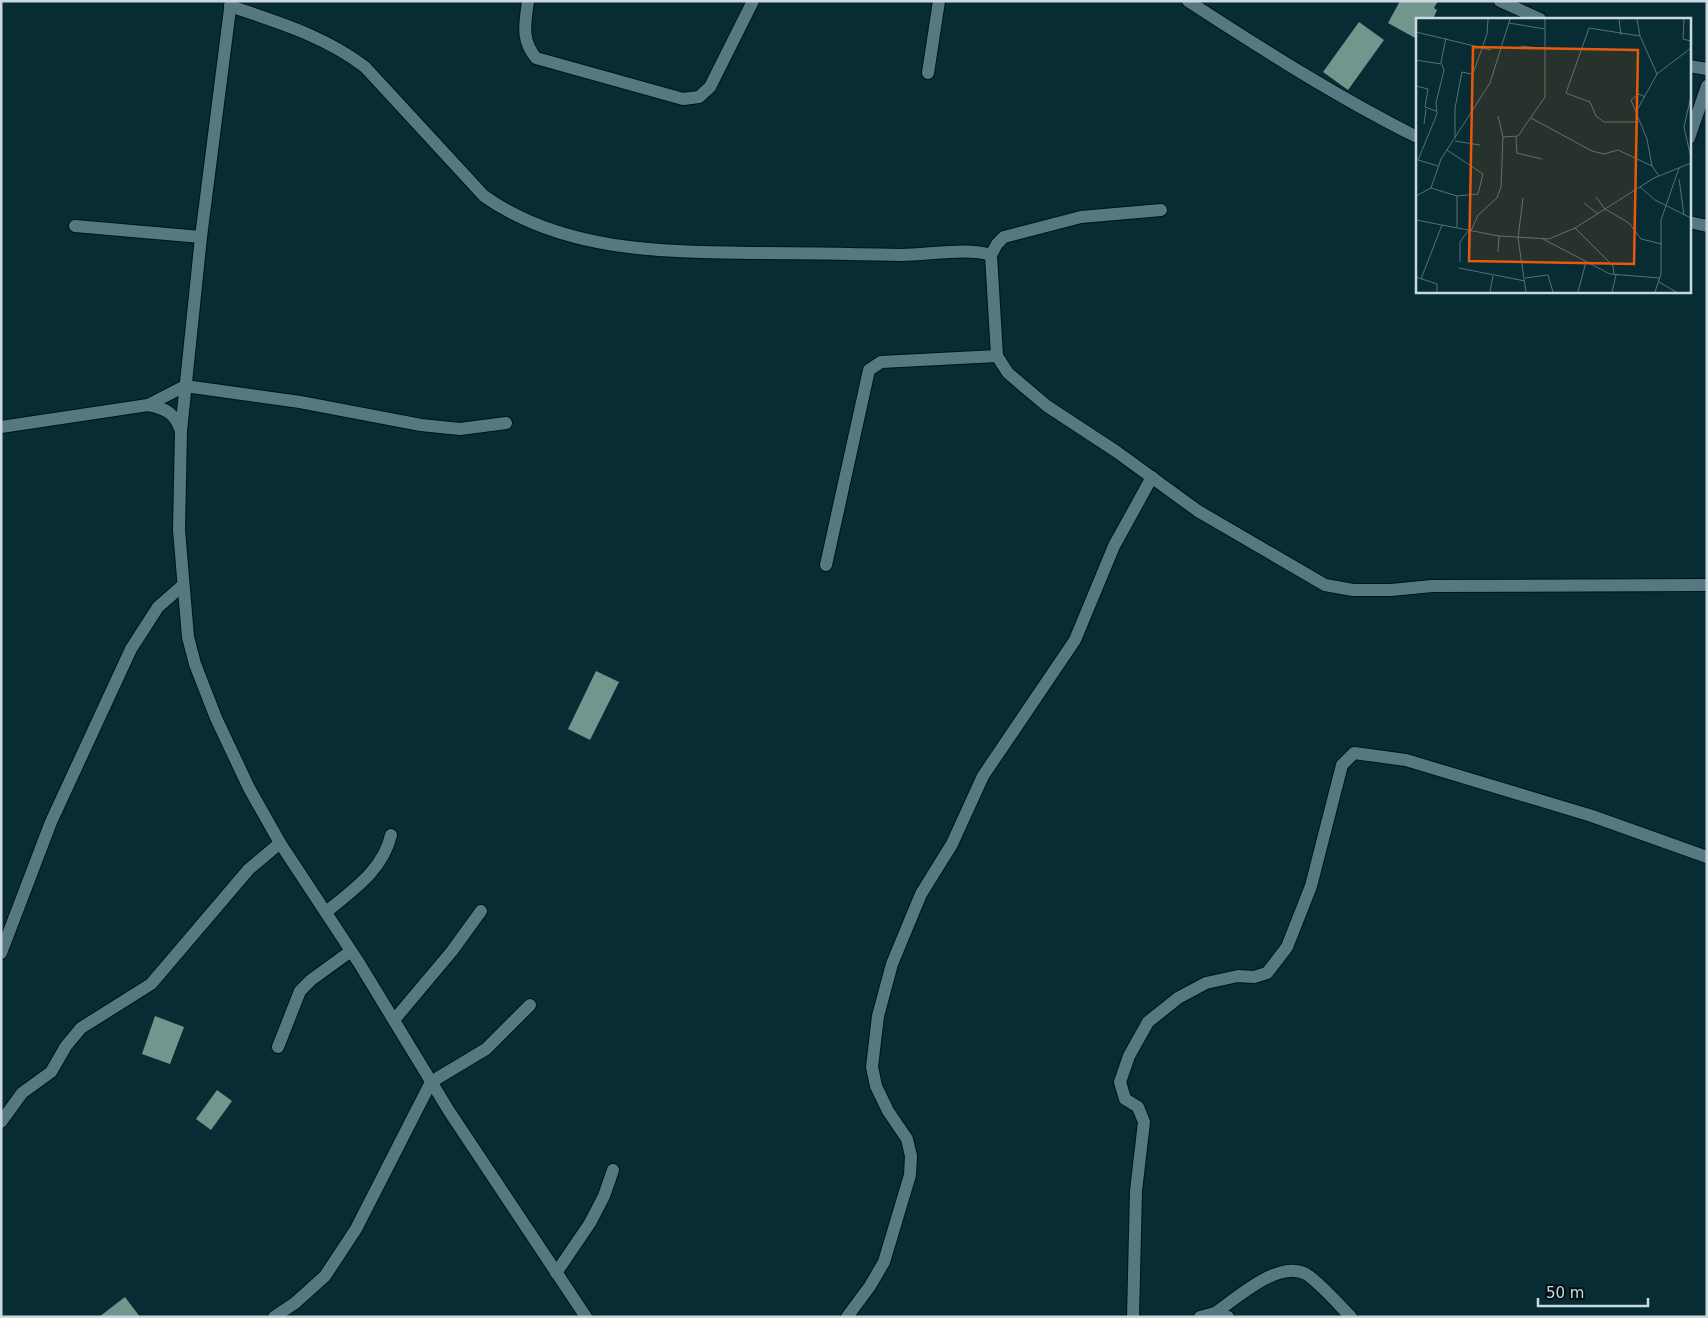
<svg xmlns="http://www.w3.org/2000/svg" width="1708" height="1318" viewBox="0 0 1708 1318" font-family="'DejaVu Sans',sans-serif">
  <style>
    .building { fill: #71968e }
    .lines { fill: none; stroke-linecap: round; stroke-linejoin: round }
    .street-casing { stroke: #001318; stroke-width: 14 }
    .secondary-casing { stroke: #001318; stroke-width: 14 }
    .street { stroke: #567981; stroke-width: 12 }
    .secondary { stroke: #567981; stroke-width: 12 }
    .inset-road { fill: none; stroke: #547278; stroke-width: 1 }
    .view { fill: #e8590c; fill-opacity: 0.15; stroke: #e8590c; stroke-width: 2.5 }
    .inset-edge { fill: none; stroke: #c8dadf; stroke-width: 2.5 }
  </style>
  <rect width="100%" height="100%" fill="#072c33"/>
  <g class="building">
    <path d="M1400 1H1438L1434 8 1437 10 1433 19H1417V39L1388 23Z"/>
    <path d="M1359 22 1384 40 1348 90 1323 72Z"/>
    <path d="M596 671 619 682 590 740 568 729Z"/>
    <path d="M155 1016 184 1027 170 1064 142 1054Z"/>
    <path d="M217 1090 232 1101 211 1130 196 1119Z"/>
    <path d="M125 1297 140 1317H99Z"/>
  </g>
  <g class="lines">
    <g class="street-casing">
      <g id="street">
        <path d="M528 1C525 24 521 40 536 58L683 99 699 97 710 87 753 1"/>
        <path d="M1188 1C1262 49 1337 97 1417 137"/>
        <path d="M1500 1 1540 19"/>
        <path d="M230 6C277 22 325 36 365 67L484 196C563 252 664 252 757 253 805 253 853 254 901 255 928 255 968 247 991 255"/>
        <path d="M1689 66 1707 69"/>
        <path d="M928 73 939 1"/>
        <path d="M1689 138 1707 86"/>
        <path d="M1161 210 1081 217 1004 237 997 244 991 255 997 356 1008 373 1047 406 1117 452 1198 511 1325 585 1353 590H1391L1432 586 1707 585"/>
        <path d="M1689 222 1707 226"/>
        <path d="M75 226 201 237"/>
        <path d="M148 405C165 408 175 413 181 431"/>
        <path d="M1 427 148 405 185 386 300 402 421 425 460 429 506 423"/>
        <path d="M826 565 869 370 881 362 997 356"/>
        <path d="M326 912C353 890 383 870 391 835"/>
        <path d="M1 953 51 822 131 649 158 607 182 586"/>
        <path d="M394 1020 452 951 481 911"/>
        <path d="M278 1047 300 991 311 980 351 951"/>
        <path d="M1 1122 22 1093 51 1072 66 1046 81 1028 151 984 249 869 280 843"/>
        <path d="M556 1273 590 1223 604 1196 613 1170"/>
        <path d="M1215 1313C1237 1298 1279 1259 1306 1274 1319 1282 1339 1305 1351 1317"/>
        <path d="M274 1317 295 1303 325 1276 356 1229 431 1082 486 1049 530 1005"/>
        <path d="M847 1317 870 1286 884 1262 910 1175 911 1156 907 1139 888 1111 876 1086 872 1067 878 1016 892 964 921 894 952 844 983 776 1075 640 1114 546 1152 477"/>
        <path d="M1133 1317 1136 1191 1144 1122 1138 1107 1125 1099 1120 1082 1129 1056 1148 1022 1178 998 1206 983 1238 976 1254 977 1267 973 1287 947 1311 886 1342 765 1354 753 1406 760 1592 816 1707 857"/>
        <path d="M1200 1317 1215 1313 1228 1317"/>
      </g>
    </g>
    <g class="secondary-casing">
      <path id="secondary" d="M231 1 201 237 181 431 179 530 188 637 195 664 216 718 249 788 280 843 359 963 449 1111 586 1317"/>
    </g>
    <use href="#street" class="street"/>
    <use href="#secondary" class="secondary"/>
  </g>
  <g transform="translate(1416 18)">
    <rect width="275" height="275" fill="#072c33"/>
    <path class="inset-road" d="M203 1 205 17M221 1 224 18M268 1 267 21 275 23M93 5 129 11M0 14 75 32M105 28 130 31M0 42 25 46M0 68 12 71 9 89 20 93M275 78 268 109 275 140M220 94 215 82 223 76 229 79M115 100 176 133 188 136 202 132 236 148M223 104H188L180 98 174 84 150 75 173 10 224 18 241 56M8 106 10 91M87 119 102 118 129 79V1M100 119 101 135 126 141M39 120V90L46 54 55 56 58 53 71 16 72 1M39 123 64 127M31 132 67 156 62 176 41 178M22 148 2 142 21 96 20 85 28 52 25 44 30 20M243 158 236 148 231 121 220 94 241 56 275 30M263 161 268 197M224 169 239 182 275 200M15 170 25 141 74 65 94 1M0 178 15 170 41 178V209M180 179 189 191 213 205 225 221 246 226M107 180 102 220 110 274M168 185 182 196M0 202 83 218 133 221 159 210 238 160 275 145M159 210 197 248 198 257M55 213 62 197 81 180 85 169 87 119 82 98M127 221 194 256 244 260M82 234 83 218M44 244V224L52 213M43 250 109 263M0 259 21 266V274M109 260 132 257 137 274M5 261 26 207M243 264 260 274M74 274 77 258M162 274 170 244M196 274 200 257M239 274 245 256V202L263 150"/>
    <path class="view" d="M57 29 222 32 218 246 53 243Z"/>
    <rect width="275" height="275" class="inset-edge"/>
  </g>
  <rect width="1708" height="1318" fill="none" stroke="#c8dadf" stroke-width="5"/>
  <path d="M1538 1298v8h110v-8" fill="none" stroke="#c8dadf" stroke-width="2.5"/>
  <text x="1546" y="1298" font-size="15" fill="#c8dadf" stroke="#051215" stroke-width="4" paint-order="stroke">50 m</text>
</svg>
